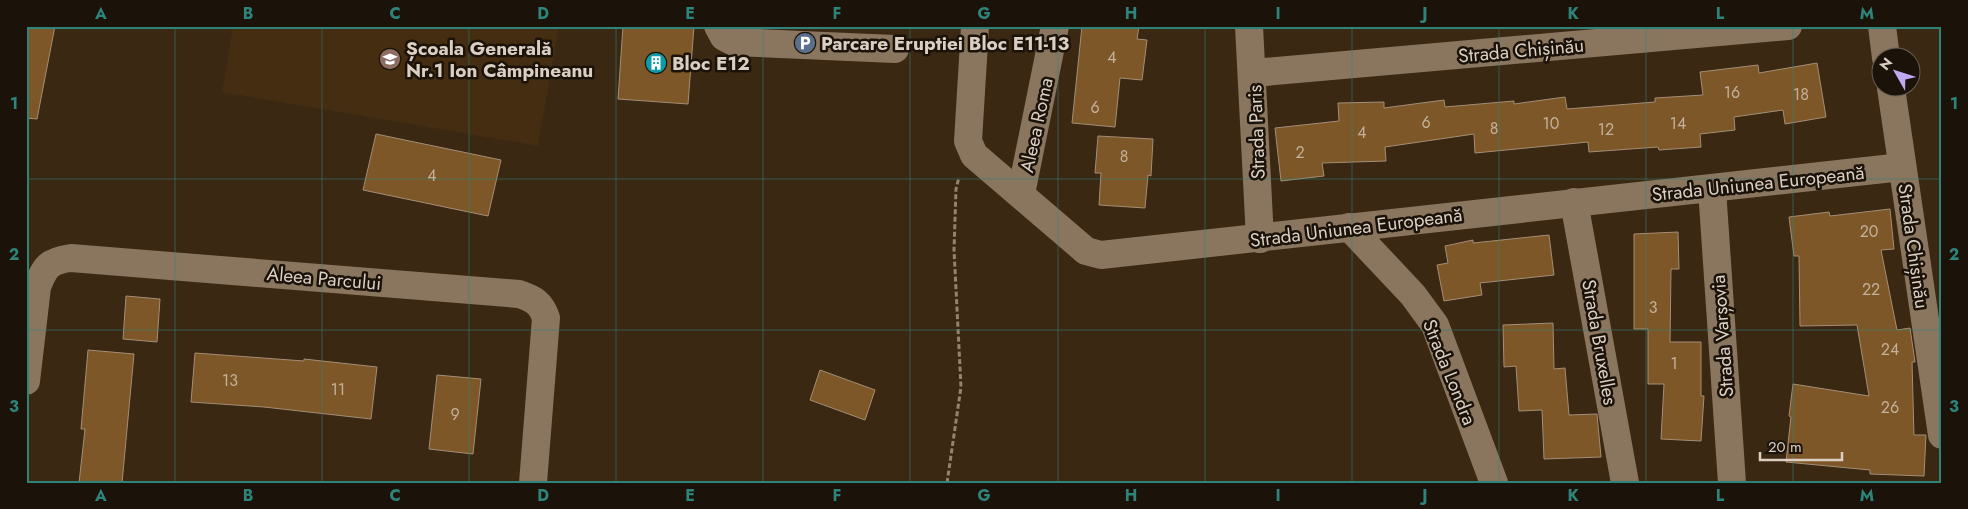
<svg xmlns="http://www.w3.org/2000/svg" width="1968" height="509" viewBox="0 0 1968 509" font-family="Jost,sans-serif">
  <style>
    .built { fill: #442d11 }
    .building { fill: #7d5727; stroke: #a48e76 }
    .lines { fill: none; stroke-linecap: round; stroke-linejoin: round }
    .path { stroke: #928373; stroke-width: 3; stroke-dasharray: 5 2.5; stroke-linecap: butt }
    .minor { stroke: #8a755e; stroke-width: 28 }
    .grid { fill: none; stroke: #2e837b; stroke-width: 1; stroke-opacity: 0.55 }
    .labels { text-anchor: middle; stroke-width: 5; stroke-linejoin: round; paint-order: stroke }
    .number-label { font-size: 16px; fill: #c4b19c }
    .poi-label { font-size: 19px; font-weight: bold; fill: #dbcfc3; stroke: #1b1309; text-anchor: start }
    .street-label { font-size: 19px; fill: #dbcfc3; stroke: #1b1309 }
    .neatline { fill: none; stroke: #2e837b; stroke-width: 2 }
    .grid-label { font-size: 16px; text-anchor: middle; font-weight: bold; fill: #2e837b }
  </style>
  <rect width="100%" height="100%" fill="#3a2813"/>
  <path class="built" d="M233 26H559L538 146 222 92Z"/>
  <g class="building">
    <path d="M26 26H55L37 119 26 118Z"/>
    <path d="M623 26H694L688 104 618 99Z"/>
    <path d="M1082 26H1139L1137 39 1147 40 1142 80 1120 78 1115 127 1072 123Z"/>
    <path d="M1817 63 1826 117 1785 124 1783 110 1734 117 1735 130 1700 134 1701 147 1659 150 1658 147 1589 152 1588 142 1475 153 1474 134 1385 147 1386 161 1322 163 1324 176 1281 181 1275 128 1339 121 1338 103 1384 102V108L1444 100 1445 107 1514 101V104L1565 97 1567 109 1655 102V98L1703 95 1700 72 1758 65 1759 73Z"/>
    <path d="M376 134 501 160 488 216 363 190Z"/>
    <path d="M1098 136 1153 139 1151 176 1148 175 1145 208 1099 205 1101 173H1095Z"/>
    <path d="M1890 209 1894 249 1881 250 1897 330 1910 328 1915 362H1912L1914 435H1926L1924 476 1870 474V470L1786 462 1791 417 1789 416 1793 384 1869 396 1857 325 1800 326 1799 256H1794L1789 217 1829 212 1830 216Z"/>
    <path d="M1678 232 1679 269H1671L1670 342H1701V396H1704L1701 441 1661 439 1664 384H1648V329H1634V234Z"/>
    <path d="M1549 235 1554 275 1480 283 1482 295 1444 301 1437 265 1448 263 1445 246 1473 240V243Z"/>
    <path d="M126 296 160 299 157 342 123 339Z"/>
    <path d="M1553 323 1554 369 1565 368 1569 415 1597 414 1601 457 1544 459 1542 410 1519 411 1516 366 1504 367 1503 325Z"/>
    <path d="M88 350 134 354 122 483H79L85 429H81Z"/>
    <path d="M195 353 304 361V359L377 367 371 419 264 407 191 402Z"/>
    <path d="M820 370 875 390 865 420 810 400Z"/>
    <path d="M437 375 481 379 473 454 429 449Z"/>
  </g>
  <g class="lines">
    <path class="path" d="M947 483 961 387 954 250 956 189 959 177"/>
    <g class="minor">
      <path d="M718 26 724 37 734 42 895 49"/>
      <path d="M975 26 968 141 974 155 1086 251 1101 255 1902 167"/>
      <path d="M1249 26 1260 239"/>
      <path d="M1882 26 1886 58"/>
      <path d="M1253 73 1788 26"/>
      <path d="M1891 88 1942 435"/>
      <path d="M1712 189 1732 483"/>
      <path d="M1021 194 1055 26"/>
      <path d="M1574 202 1625 483"/>
      <path d="M1349 227 1413 295 1435 325 1494 483"/>
      <path d="M26 381 37 287C45 266 49 261 71 258L519 294C534 299 541 303 546 318L533 483"/>
    </g>
  </g>
  <path class="grid" d="M175 26V483M322 26V483M469 26V483M616 26V483M763 26V483M910 26V483M1058 26V483M1205 26V483M1352 26V483M1499 26V483M1646 26V483M1793 26V483M26 179H1942M26 330H1942"/>
  <defs>
    <g id="parking-disc" transform="scale(1.125)"><circle r="9.5" fill="#5c6f8a" stroke="#1b1309"/><path d="M-3.5-5.5H1a3.5 3.5 0 0 1 0 7H-1V5.5H-3.5ZM-1-3.4V-.6H.8a1.4 1.4 0 0 0 0-2.8Z" fill="#fff"/></g>
    <g id="school-disc" transform="scale(1.125)"><circle r="9.5" fill="#8d6e63" stroke="#1b1309"/><path d="M0-5L7-2L0 1L-7-2ZM-4 1L0 2.5L4 1V4Q0 6-4 4Z" fill="#fff"/></g>
    <g id="building-disc" transform="scale(1.125)"><circle r="9.5" fill="#0f9aa8" stroke="#1b1309"/><path d="M-4-6H4V6H1V3H-1V6H-4ZM-2.5-4.3h1.7v1.8h-1.7ZM.8-4.3h1.7v1.8H.8ZM-2.5-1h1.7V.8h-1.7ZM.8-1h1.7V.8H.8Z" fill="#fff"/></g>
  </defs>
  <g fill-rule="evenodd">
    <use href="#parking-disc" x="805" y="43"/>
    <use href="#school-disc" x="390" y="59"/>
    <use href="#building-disc" x="656" y="63"/>
  </g>
  <g class="labels">
    <g class="number-label">
      <text x="1112" y="63">4</text>
      <text x="1732" y="98">16</text>
      <text x="1801" y="100">18</text>
      <text x="1095" y="113">6</text>
      <text x="1426" y="128">6</text>
      <text x="1551" y="129">10</text>
      <text x="1678" y="129">14</text>
      <text x="1494" y="134">8</text>
      <text x="1606" y="135">12</text>
      <text x="1362" y="138">4</text>
      <text x="1300" y="158">2</text>
      <text x="1124" y="162">8</text>
      <text x="432" y="181">4</text>
      <text x="1869" y="237">20</text>
      <text x="1871" y="295">22</text>
      <text x="1653" y="313">3</text>
      <text x="1890" y="355">24</text>
      <text x="1674" y="369">1</text>
      <text x="230" y="386">13</text>
      <text x="338" y="395">11</text>
      <text x="1890" y="413">26</text>
      <text x="455" y="420">9</text>
    </g>
    <g class="poi-label">
      <text x="821" y="50">Parcare Eruptiei Bloc E11-13</text>
      <text x="406" y="55">Școala Generală<tspan x="406" dy="22">Nr.1 Ion Câmpineanu</tspan></text>
      <text x="672" y="70">Bloc E12</text>
    </g>
    <g class="street-label">
      <text transform="translate(1521 50) rotate(-5)" y="7">Strada Chișinău</text>
      <text transform="translate(1036 125) rotate(-78)" y="7">Aleea Roma</text>
      <text transform="translate(1256 132) rotate(-92)" y="7">Strada Paris</text>
      <text transform="translate(1758 183) rotate(-6)" y="7">Strada Uniunea Europeană</text>
      <text transform="translate(1356 227) rotate(-7)" y="7">Strada Uniunea Europeană</text>
      <text transform="translate(1914 246) rotate(82)" y="7">Strada Chișinău</text>
      <text transform="translate(324 278) rotate(5)" y="7">Aleea Parcului</text>
      <text transform="translate(1722 336) rotate(-94)" y="7">Strada Varșovia</text>
      <text transform="translate(1600 342) rotate(80)" y="7">Strada Bruxelles</text>
      <text transform="translate(1450 372) rotate(68)" y="7">Strada Londra</text>
    </g>
  </g>
  <rect width="1968" height="509" fill="none" stroke="#1b1309" stroke-width="55"/>
  <g transform="translate(1896 72) rotate(309)"><circle r="24" fill="#1b1309" stroke="#685e53"/>
  <path d="M0-4L9 19L0 12L-9 19Z" fill="#c1a8f3"/>
  <text y="-8" font-size="14" font-weight="bold" text-anchor="middle" fill="#dbcfc3">N</text>
  </g>
  <path d="M1760 452v8h82v-8" fill="none" stroke="#dbcfc3" stroke-width="2.5"/>
  <text x="1768" y="452" font-size="15" fill="#dbcfc3" stroke="#1b1309" stroke-width="4" paint-order="stroke">20 m</text>
  <rect x="28" y="28" width="1912" height="454" class="neatline"/>
  <g class="grid-label">
    <text x="101" y="19">A</text>
    <text x="248" y="19">B</text>
    <text x="395" y="19">C</text>
    <text x="543" y="19">D</text>
    <text x="690" y="19">E</text>
    <text x="837" y="19">F</text>
    <text x="984" y="19">G</text>
    <text x="1131" y="19">H</text>
    <text x="1278" y="19">I</text>
    <text x="1425" y="19">J</text>
    <text x="1573" y="19">K</text>
    <text x="1720" y="19">L</text>
    <text x="1867" y="19">M</text>
    <text x="14" y="109">1</text>
    <text x="1954" y="109">1</text>
    <text x="14" y="260">2</text>
    <text x="1954" y="260">2</text>
    <text x="14" y="412">3</text>
    <text x="1954" y="412">3</text>
    <text x="101" y="501">A</text>
    <text x="248" y="501">B</text>
    <text x="395" y="501">C</text>
    <text x="543" y="501">D</text>
    <text x="690" y="501">E</text>
    <text x="837" y="501">F</text>
    <text x="984" y="501">G</text>
    <text x="1131" y="501">H</text>
    <text x="1278" y="501">I</text>
    <text x="1425" y="501">J</text>
    <text x="1573" y="501">K</text>
    <text x="1720" y="501">L</text>
    <text x="1867" y="501">M</text>
  </g>
</svg>
